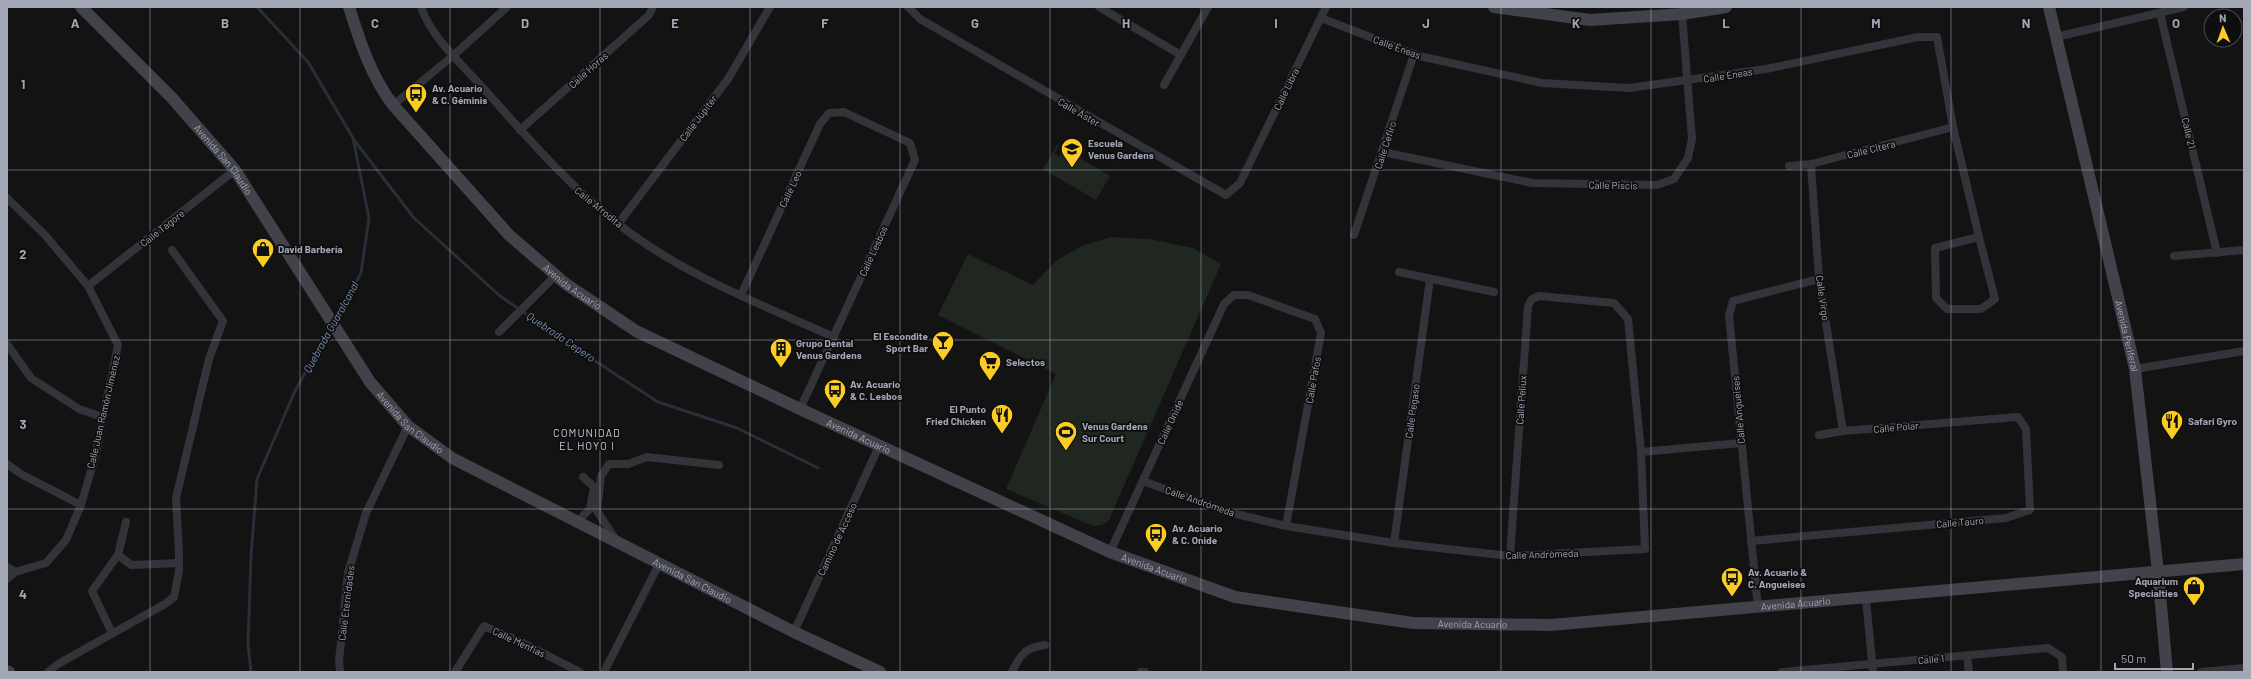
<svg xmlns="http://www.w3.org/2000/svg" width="2251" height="679" viewBox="0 0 2251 679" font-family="Barlow,sans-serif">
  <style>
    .green { fill: #1f2720 }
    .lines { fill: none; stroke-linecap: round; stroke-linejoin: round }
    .stream { stroke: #282f39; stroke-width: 3 }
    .street { stroke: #33343a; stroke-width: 8 }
    .secondary { stroke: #41424a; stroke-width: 12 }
    .grid { fill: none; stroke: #a3a7b6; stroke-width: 1; stroke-opacity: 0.55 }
    .labels { text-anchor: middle; stroke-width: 3.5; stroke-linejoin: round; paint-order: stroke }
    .street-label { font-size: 10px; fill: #a3a7b6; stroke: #0e0e0f }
    .poi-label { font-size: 10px; font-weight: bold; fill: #a3a7b6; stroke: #0e0e0f; text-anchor: start }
    .water-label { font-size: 11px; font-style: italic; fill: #7890b3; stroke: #0e0e0f }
    .neighbourhood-label { font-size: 11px; letter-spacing: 1px; fill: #c4c6d1; stroke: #0e0e0f }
    .grid-label { font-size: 13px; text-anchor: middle; font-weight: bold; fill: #a3a7b6; stroke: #0e0e0f; stroke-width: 3.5; stroke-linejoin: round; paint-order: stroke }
  </style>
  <rect width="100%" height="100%" fill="#131314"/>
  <g class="green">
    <path d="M1057 145 1059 146 1054 154 1059 157 1064 149 1110 176 1096 200 1043 169Z"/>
    <path d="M1111 237 1149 239 1193 248 1221 264 1109 520 1102 525 1093 526 1006 489 1056 374 938 315 968 254 1033 285 1057 260 1084 245Z"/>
  </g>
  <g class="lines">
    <g class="stream">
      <path d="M257 7 308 62 353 138 369 218 361 273 335 320"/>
      <path d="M354 140 414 218 500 296 583 353 658 402 737 428 818 468"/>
      <path d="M251 672 248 643 251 556 257 479 295 391 331 327"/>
    </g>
    <g class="street">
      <path d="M421 7C432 39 463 65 485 90 527 137 567 184 617 223 681 274 760 304 834 337"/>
      <path d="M908 7 920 19 1226 195 1240 183 1326 7"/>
      <path d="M1099 7 1181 55"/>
      <path d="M2160 13 2217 253"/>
      <path d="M1321 18 1419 56 1542 83 1629 88 1766 69 1918 37H1937L1953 127 1979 237"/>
      <path d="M2056 37 2184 7"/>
      <path d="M1164 85 1208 7"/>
      <path d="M393 105 454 55 507 7"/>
      <path d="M520 130 649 15 653 7"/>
      <path d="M1383 152 1532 183 1657 185 1674 179 1688 158 1692 139 1682 14"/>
      <path d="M1811 164 1819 279 1843 431"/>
      <path d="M1789 166 1811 164 1953 127"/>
      <path d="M7 198 45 235 88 286 118 345 95 457 81 505 66 540 46 563 15 572 7 579"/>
      <path d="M618 224 728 79 770 7"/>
      <path d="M1354 235 1414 54"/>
      <path d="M1979 237 1995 299 1981 309H1947L1936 298 1935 248Z"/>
      <path d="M2174 256 2244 250"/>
      <path d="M1399 272 1494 292"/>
      <path d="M88 286 235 170"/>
      <path d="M741 295 820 124 829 113 844 112 910 143 915 160 800 409"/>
      <path d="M499 332 556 275"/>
      <path d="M7 344 31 378 79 409 102 417"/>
      <path d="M2135 369 2244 351"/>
      <path d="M1641 452 1741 443"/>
      <path d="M7 464 21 474 81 505"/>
      <path d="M1143 481 1224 511 1286 526 1394 543 1510 556 1645 549 1641 452 1628 319 1614 303 1539 296 1532 299 1528 306 1510 556"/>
      <path d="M577 522 590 509 594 487 583 477"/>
      <path d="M616 540 597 511 601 476 609 464H628L647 457 719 465"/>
      <path d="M1751 541 2006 518 2030 510 2026 429 2018 417 1843 431 1819 435"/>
      <path d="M1394 543 1430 279"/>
      <path d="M1110 552 1224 304 1234 295H1248L1315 319 1321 333 1286 526"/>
      <path d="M118 555 131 565 179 563"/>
      <path d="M7 567 15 572"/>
      <path d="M1866 599 1873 672"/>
      <path d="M1758 608 1729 316 1733 301 1819 279"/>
      <path d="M794 632 879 446"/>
      <path d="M112 633 92 591 118 555 126 522"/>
      <path d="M1967 656 1969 672"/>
      <path d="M48 672 58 664 165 604 174 597 179 571V552L176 498 209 359 223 321 172 250"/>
      <path d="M340 672 339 661 348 573 366 513 408 426"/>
      <path d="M455 672 484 626 523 643 580 672"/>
      <path d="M604 672 659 564"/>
      <path d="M1012 672C1020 655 1026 647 1045 645"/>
      <path d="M1141 672H1145"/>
      <path d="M1782 672 2048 648 2062 657 2063 672"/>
      <path d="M2201 672 2244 668"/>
    </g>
    <g class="secondary">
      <path id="s1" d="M81 7 172 98 235 170 370 382 408 426 452 458 794 632 880 672"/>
      <path id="s2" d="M349 7C360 42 371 76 393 105L509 235 566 284 636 331 800 409 1110 552 1235 597 1413 623 1551 625 2244 564"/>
      <path d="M1494 7 1590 20 1682 14 1726 7"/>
      <path id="s3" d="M2049 7 2135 369 2158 572 2167 672"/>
      <path d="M7 671 9 672"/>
    </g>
  </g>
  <path class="grid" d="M150 7V672M300 7V672M450 7V672M600 7V672M750 7V672M900 7V672M1050 7V672M1201 7V672M1351 7V672M1501 7V672M1651 7V672M1801 7V672M1951 7V672M2101 7V672M7 170H2244M7 340H2244M7 509H2244"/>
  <defs>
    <g id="bus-pin" transform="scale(1.15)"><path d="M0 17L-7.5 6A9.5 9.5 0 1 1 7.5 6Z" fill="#fbcc24" stroke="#0e0e0f"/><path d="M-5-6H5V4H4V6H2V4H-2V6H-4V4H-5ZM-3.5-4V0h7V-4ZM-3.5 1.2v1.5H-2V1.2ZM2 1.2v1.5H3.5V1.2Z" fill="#111"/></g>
    <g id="school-pin" transform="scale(1.15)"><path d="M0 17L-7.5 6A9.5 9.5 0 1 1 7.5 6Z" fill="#fbcc24" stroke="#0e0e0f"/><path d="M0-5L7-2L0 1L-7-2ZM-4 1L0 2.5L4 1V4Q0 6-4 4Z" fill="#111"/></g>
    <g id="shop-pin" transform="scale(1.15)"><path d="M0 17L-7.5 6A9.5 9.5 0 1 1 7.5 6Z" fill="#fbcc24" stroke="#0e0e0f"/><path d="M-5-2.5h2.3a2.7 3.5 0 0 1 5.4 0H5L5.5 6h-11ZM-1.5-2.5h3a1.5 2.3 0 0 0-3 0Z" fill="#111"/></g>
    <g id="bar-pin" transform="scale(1.15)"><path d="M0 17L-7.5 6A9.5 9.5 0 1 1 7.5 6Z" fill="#fbcc24" stroke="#0e0e0f"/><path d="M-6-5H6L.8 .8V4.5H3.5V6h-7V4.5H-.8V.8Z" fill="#111"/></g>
    <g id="building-pin" transform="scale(1.15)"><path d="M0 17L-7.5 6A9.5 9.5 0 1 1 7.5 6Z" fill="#fbcc24" stroke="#0e0e0f"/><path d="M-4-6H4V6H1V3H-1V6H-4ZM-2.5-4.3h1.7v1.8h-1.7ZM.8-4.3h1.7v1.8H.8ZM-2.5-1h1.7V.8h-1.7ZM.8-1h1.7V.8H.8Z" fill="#111"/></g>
    <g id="supermarket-pin" transform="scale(1.15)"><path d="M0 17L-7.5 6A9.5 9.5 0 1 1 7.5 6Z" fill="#fbcc24" stroke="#0e0e0f"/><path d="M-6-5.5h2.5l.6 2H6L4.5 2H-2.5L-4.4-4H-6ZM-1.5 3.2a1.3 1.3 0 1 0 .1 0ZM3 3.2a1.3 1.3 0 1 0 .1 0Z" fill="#111"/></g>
    <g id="restaurant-pin" transform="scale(1.15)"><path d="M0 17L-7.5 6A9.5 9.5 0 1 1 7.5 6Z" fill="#fbcc24" stroke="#0e0e0f"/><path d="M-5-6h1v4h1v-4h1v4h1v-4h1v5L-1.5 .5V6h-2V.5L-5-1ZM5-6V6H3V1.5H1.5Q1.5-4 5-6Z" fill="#111"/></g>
    <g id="stadium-pin" transform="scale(1.15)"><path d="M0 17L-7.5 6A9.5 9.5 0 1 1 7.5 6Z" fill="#fbcc24" stroke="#0e0e0f"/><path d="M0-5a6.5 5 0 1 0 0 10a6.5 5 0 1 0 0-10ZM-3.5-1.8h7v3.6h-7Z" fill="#111"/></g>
  </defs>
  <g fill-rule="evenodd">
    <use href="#bus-pin" x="416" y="94"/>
    <use href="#school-pin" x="1072" y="149"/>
    <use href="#shop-pin" x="263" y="249"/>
    <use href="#bar-pin" x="943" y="342"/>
    <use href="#building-pin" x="781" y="349"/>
    <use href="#supermarket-pin" x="990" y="362"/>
    <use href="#bus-pin" x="835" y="390"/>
    <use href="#restaurant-pin" x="1002" y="415"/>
    <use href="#restaurant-pin" x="2172" y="421"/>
    <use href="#stadium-pin" x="1066" y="432"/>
    <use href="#bus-pin" x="1156" y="534"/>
    <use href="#bus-pin" x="1732" y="578"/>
    <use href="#shop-pin" x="2194" y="587"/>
  </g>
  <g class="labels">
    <g class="street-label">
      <text transform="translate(1397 47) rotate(20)" y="4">Calle Éneas</text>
      <text transform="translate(588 70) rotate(-42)" y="4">Calle Horas</text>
      <text transform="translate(1728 75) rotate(-9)" y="4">Calle Éneas</text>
      <text transform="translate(1286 89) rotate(-64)" y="4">Calle Libra</text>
      <text transform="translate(1079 112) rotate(30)" y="4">Calle Áster</text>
      <text transform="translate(698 118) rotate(-53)" y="4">Calle Júpiter</text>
      <text transform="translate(2189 133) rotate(77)" y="4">Calle 21</text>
      <text transform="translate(1385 145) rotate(-72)" y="4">Calle Cefiro</text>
      <text transform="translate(1871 149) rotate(-14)" y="4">Calle Citera</text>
      <text dy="4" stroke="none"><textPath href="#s1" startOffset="209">Avenida San Claudio</textPath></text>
      <text transform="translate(1613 185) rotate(1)" y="4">Calle Piscis</text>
      <text transform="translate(790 189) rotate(-65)" y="4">Calle Leo</text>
      <text transform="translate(599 207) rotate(39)" y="4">Calle Afrodita</text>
      <text transform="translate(162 228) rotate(-38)" y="4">Calle Tagore</text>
      <text transform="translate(873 251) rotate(-65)" y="4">Calle Lesbos</text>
      <text dy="4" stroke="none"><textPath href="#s2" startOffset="364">Avenida Acuario</textPath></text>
      <text transform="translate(1823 298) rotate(82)" y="4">Calle Virgo</text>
      <text dy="4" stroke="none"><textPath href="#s3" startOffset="338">Avenida Periferal</textPath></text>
      <text transform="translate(1313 380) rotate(-80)" y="4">Calle Pafos</text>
      <text transform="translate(1521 400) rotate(-86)" y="4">Calle Peliux</text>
      <text transform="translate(1738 410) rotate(-95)" y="4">Calle Angueises</text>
      <text transform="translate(1412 411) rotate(-82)" y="4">Calle Pegaso</text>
      <text transform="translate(103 412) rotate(-77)" y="4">Calle Juan Ramón Jiménez</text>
      <text dy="4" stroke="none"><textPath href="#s1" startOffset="533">Avenida San Claudio</textPath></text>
      <text transform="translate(1170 422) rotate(-65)" y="4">Calle Onide</text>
      <text transform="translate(1896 427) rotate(-5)" y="4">Calle Polar</text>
      <text dy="4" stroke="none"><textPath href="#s2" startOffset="688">Avenida Acuario</textPath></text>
      <text transform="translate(1200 501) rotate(19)" y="4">Calle Andrómeda</text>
      <text transform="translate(1960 522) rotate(-5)" y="4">Calle Tauro</text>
      <text transform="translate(837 539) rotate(-65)" y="4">Camino de Acceso</text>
      <text transform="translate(1542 554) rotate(-2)" y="4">Calle Andrómeda</text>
      <text dy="4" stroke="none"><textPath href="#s2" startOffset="1012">Avenida Acuario</textPath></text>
      <text dy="4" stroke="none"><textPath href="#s1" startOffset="858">Avenida San Claudio</textPath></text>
      <text transform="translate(346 603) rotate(-83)" y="4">Calle Eternidades</text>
      <text dy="4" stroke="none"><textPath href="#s2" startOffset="1661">Avenida Acuario</textPath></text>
      <text dy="4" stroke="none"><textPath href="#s2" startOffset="1337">Avenida Acuario</textPath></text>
      <text transform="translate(519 642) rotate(25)" y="4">Calle Menfias</text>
      <text transform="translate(1931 659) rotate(-5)" y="4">Calle 1</text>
    </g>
    <g class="poi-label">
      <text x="432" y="92">Av. Acuario<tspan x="432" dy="12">&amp; C. Géminis</tspan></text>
      <text x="1088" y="147">Escuela<tspan x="1088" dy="12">Venus Gardens</tspan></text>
      <text x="278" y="253">David Barbería</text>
      <text x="928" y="340" text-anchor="end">El Escondite<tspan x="928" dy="12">Sport Bar</tspan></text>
      <text x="796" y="347">Grupo Dental<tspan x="796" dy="12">Venus Gardens</tspan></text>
      <text x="1006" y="366">Selectos</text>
      <text x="850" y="388">Av. Acuario<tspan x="850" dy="12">&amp; C. Lesbos</tspan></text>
      <text x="986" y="413" text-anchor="end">El Punto<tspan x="986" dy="12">Fried Chicken</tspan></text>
      <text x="2188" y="425">Safari Gyro</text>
      <text x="1082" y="430">Venus Gardens<tspan x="1082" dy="12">Sur Court</tspan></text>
      <text x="1172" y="532">Av. Acuario<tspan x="1172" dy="12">&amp; C. Onide</tspan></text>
      <text x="1748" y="576">Av. Acuario &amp;<tspan x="1748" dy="12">C. Angueises</tspan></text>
      <text x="2178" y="585" text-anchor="end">Aquarium<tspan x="2178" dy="12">Specialties</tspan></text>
    </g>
    <g class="water-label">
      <text transform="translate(331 327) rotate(-61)" y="4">Quebrada Guaralcanal</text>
      <text transform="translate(561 337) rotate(34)" y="4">Quebrada Cepero</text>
    </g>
    <g class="neighbourhood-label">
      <text x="587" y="437">COMUNIDAD<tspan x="587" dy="13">EL HOYO I</tspan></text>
    </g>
  </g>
  <g class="grid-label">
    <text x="75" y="28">A</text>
    <text x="225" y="28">B</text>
    <text x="375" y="28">C</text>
    <text x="525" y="28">D</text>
    <text x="675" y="28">E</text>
    <text x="825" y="28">F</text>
    <text x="975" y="28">G</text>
    <text x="1126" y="28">H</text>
    <text x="1276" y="28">I</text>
    <text x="1426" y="28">J</text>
    <text x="1576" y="28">K</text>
    <text x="1726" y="28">L</text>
    <text x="1876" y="28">M</text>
    <text x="2026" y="28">N</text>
    <text x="2176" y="28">O</text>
    <text x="23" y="89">1</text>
    <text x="23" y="259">2</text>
    <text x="23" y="429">3</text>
    <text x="23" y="599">4</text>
  </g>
  <rect width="2251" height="679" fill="none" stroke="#a3a7b6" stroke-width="16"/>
  <g transform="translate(2223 28) rotate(358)"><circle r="19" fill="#0e0e0f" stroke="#4a4b52"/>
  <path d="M0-3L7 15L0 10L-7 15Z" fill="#fbcc24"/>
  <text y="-6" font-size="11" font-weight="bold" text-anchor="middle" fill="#a3a7b6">N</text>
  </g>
  <path d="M2115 663v6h78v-6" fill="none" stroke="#a3a7b6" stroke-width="2"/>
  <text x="2121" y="663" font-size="12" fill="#a3a7b6" stroke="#0e0e0f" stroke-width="3" paint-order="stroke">50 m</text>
</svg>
